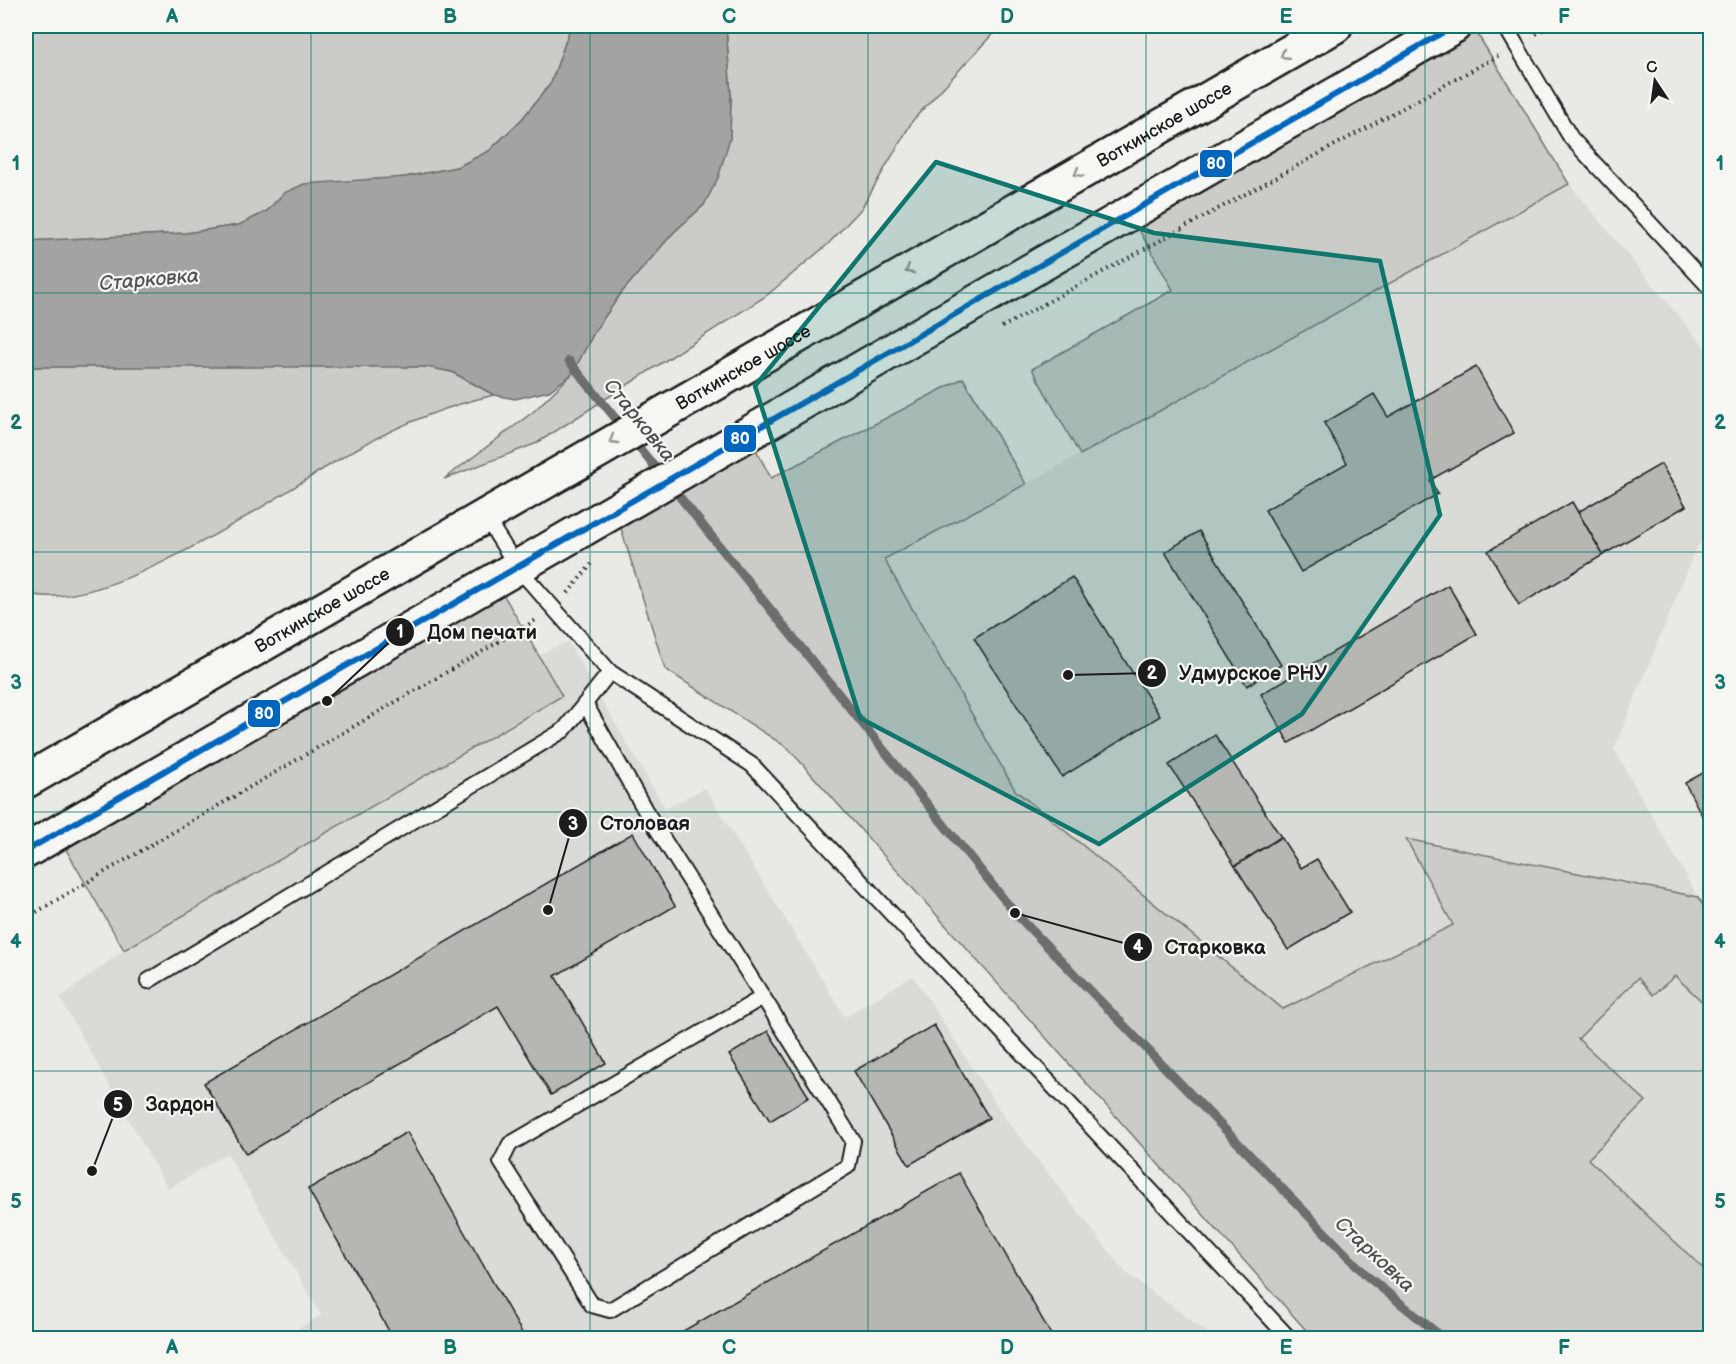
<svg xmlns="http://www.w3.org/2000/svg" width="1736" height="1364" viewBox="0 0 1736 1364" font-family="'Balsamiq Sans',sans-serif">
  <style>
    .built { fill: #dadad6 }
    .green { fill: #cbcbc7; stroke: #747472; stroke-width: 1.5 }
    .water { fill: #a3a3a1; stroke: #6d6d6c; stroke-width: 1.5 }
    .lines { fill: none; stroke-linecap: round; stroke-linejoin: round }
    .stream { stroke: #6d6d6c; stroke-width: 9 }
    .building { fill: #b6b6b3; stroke: #1c1c1c; stroke-width: 1.5 }
    .lane-casing { stroke: #1c1c1c; stroke-width: 18 }
    .primary-casing { stroke: #1c1c1c; stroke-width: 38 }
    .path { stroke: #1c1c1c; stroke-width: 4; stroke-dasharray: 1.5 4.5; stroke-linecap: butt }
    .lane { stroke: #f6f6f2; stroke-width: 14 }
    .primary { stroke: #f6f6f2; stroke-width: 33 }
    .bus-1-casing { stroke: #f6f6f2; stroke-width: 10 }
    .bus-1 { stroke: #0065bd; stroke-width: 6 }
    .oneway { stroke: #949492 }
    .marked { fill: #0f766e; fill-opacity: 0.2; stroke: #0f766e; stroke-width: 4.5; stroke-linejoin: round }
    .grid { fill: none; stroke: #0f766e; stroke-width: 1.5; stroke-opacity: 0.55 }
    .labels { text-anchor: middle; stroke-width: 4.5; stroke-linejoin: round; paint-order: stroke }
    .street-label { font-size: 18px; fill: #1c1c1c; stroke: #f6f6f2 }
    .water-label { font-size: 20px; font-style: italic; fill: #525251; stroke: #f6f6f2 }
    .leader { fill: none; stroke: #1c1c1c; stroke-width: 2 }
    .callout-dot { fill: #1c1c1c; stroke: #f6f6f2; stroke-width: 2 }
    .mark-label { font-size: 18px; text-anchor: middle; font-weight: bold; fill: #fff }
    .callout-label { font-size: 20px; text-anchor: middle; font-weight: bold; fill: #1c1c1c; stroke: #f6f6f2; stroke-width: 4.5; stroke-linejoin: round; paint-order: stroke }
    .line-badge { stroke: #f6f6f2; stroke-width: 2 }
    .badge-label { font-size: 16px; text-anchor: middle; font-weight: bold; fill: #fff }
    .neatline { fill: none; stroke: #0f766e; stroke-width: 2 }
    .grid-label { font-size: 20px; text-anchor: middle; font-weight: bold; fill: #0f766e }
  </style>
  <rect width="100%" height="100%" fill="#e9e9e5"/>
  <filter id="ink" filterUnits="userSpaceOnUse"><feTurbulence type="fractalNoise" baseFrequency=".0167" numOctaves="2"/><feDisplacementMap in="SourceGraphic" scale="12" xChannelSelector="R" yChannelSelector="G"/><feConvolveMatrix kernelMatrix="1 2 1 2 8 2 1 2 1" color-interpolation-filters="sRGB"/></filter>
  <g filter="url(#ink)">
    <g class="built">
      <path d="M1569 184 1710 354V538L1697 546 1614 749 1698 897 1407 839 1454 925 1283 1009 1015 790 884 559 1080 455Z"/>
      <path d="M568 642 665 809 705 788 845 1017 913 976 1005 1118 1125 1272 1215 1338H283L321 1315 227 1153 168 1189 60 998 124 950 562 697 538 655Z"/>
      <path d="M1675 976 1710 1009V1275L1588 1158 1578 1039 1638 978Z"/>
    </g>
    <g class="green">
      <path d="M26 26H571L551 83 522 119 489 151 457 167 405 177 284 193 266 212 239 225 186 233 32 242 26 241Z"/>
      <path d="M726 26H1000L913 120 861 209 827 245 766 296 537 443 444 479 533 412 572 374 596 329 622 292 674 232 704 205 730 138 731 96Z"/>
      <path d="M1475 30 1569 184 1080 455 1032 369 1173 290 1134 221Z"/>
      <path d="M343 365 427 367 452 372 494 395C446 406 401 424 358 448 284 490 108 618 26 593V367Z"/>
      <path d="M963 378 1026 484 884 559 1015 790 1283 1009 1453 925 1406 839 1698 897 1710 917V1009L1675 976 1653 995 1638 978 1578 1039 1646 1101 1588 1159 1710 1275V1338H1313L788 748 665 669 618 519 754 446 771 478Z"/>
      <path d="M502 592 562 696 124 950 64 846Z"/>
    </g>
    <path class="water" d="M571 26H726L731 96 730 138 718 178 704 205 674 232 622 292 596 329 572 374 549 391 515 399 494 395 452 372 427 367H26V241L186 233 239 225 266 212 284 193 304 184 405 177 457 167 489 151 522 119 551 83Z"/>
    <g class="lines">
      <g class="stream">
        <path d="M569 361 662 476"/>
        <path d="M671 486 1015 913 1367 1276 1443 1338"/>
      </g>
    </g>
    <g class="building">
      <path d="M1476 367 1514 433 1430 480 1438 494 1301 572 1265 510 1347 463 1324 423 1374 394 1388 417Z"/>
      <path d="M1661 464 1686 506 1603 555 1578 512Z"/>
      <path d="M1572 502 1603 555 1519 605 1488 551Z"/>
      <path d="M1199 531 1281 665 1247 686 1165 552Z"/>
      <path d="M1072 577 1160 716 1062 777 974 638Z"/>
      <path d="M1448 585 1477 634 1289 743 1261 694Z"/>
      <path d="M1215 735 1281 837 1235 866 1169 765Z"/>
      <path d="M1710 769V831L1685 783Z"/>
      <path d="M633 833 675 906 555 976 606 1063 551 1095 498 1006 246 1154 204 1083Z"/>
      <path d="M1281 837 1301 868 1317 859 1350 912 1288 950 1235 866Z"/>
      <path d="M934 1025 989 1118 909 1165 854 1071Z"/>
      <path d="M768 1031 809 1097 770 1121 729 1055Z"/>
      <path d="M407 1132 525 1338H393L308 1189Z"/>
      <path d="M959 1173 1053 1338H671Z"/>
    </g>
    <g class="lines">
      <g class="lane-casing">
        <g id="lane">
          <path d="M1505 26 1571 138 1710 288"/>
          <path d="M485 516 517 567 610 672 752 765 1289 1338"/>
          <path d="M586 705 645 810 763 997 510 1144 501 1162 592 1305 610 1310 848 1166 853 1141 763 997"/>
          <path d="M148 981 564 730 610 672"/>
        </g>
      </g>
      <g class="primary-casing">
        <g id="primary">
          <path id="s1" d="M26 781 1335 26"/>
          <path d="M26 851 1454 26"/>
        </g>
      </g>
      <g class="path">
        <path d="M1536 34 1549 26"/>
        <path d="M1002 327 1498 56"/>
        <path d="M568 593 594 561"/>
        <path d="M26 918 536 620"/>
      </g>
      <use href="#lane" class="lane"/>
      <use href="#primary" class="primary"/>
      <g class="bus-1-casing">
        <path id="bus-1" d="M26 851 1454 26"/>
      </g>
      <use href="#bus-1" class="bus-1"/>
    </g>
    <defs><path id="oneway-chevron" d="M-2-3.5L2.5 0L-2 3.5" fill="none" stroke-width="1.6" stroke-linecap="round" stroke-linejoin="round" transform="scale(1.5)"/></defs>
    <g class="oneway">
      <use href="#oneway-chevron" transform="translate(1284 55) rotate(150)"/>
      <use href="#oneway-chevron" transform="translate(1078 173) rotate(150)"/>
      <use href="#oneway-chevron" transform="translate(909 270) rotate(150)"/>
      <use href="#oneway-chevron" transform="translate(613 440) rotate(150)"/>
    </g>
  </g>
  <path class="marked" d="M936 162 1154 233 1380 261 1440 515 1302 714 1099 844 860 718 755 386Z"/>
  <path class="grid" d="M311 26V1338M590 26V1338M868 26V1338M1146 26V1338M1425 26V1338M26 293H1710M26 552H1710M26 812H1710M26 1071H1710"/>
  <g class="labels">
    <g class="street-label">
      <text dy="6" stroke="none"><textPath href="#s1" startOffset="1314">Воткинское шоссе</textPath></text>
      <text dy="6" stroke="none"><textPath href="#s1" startOffset="828">Воткинское шоссе</textPath></text>
      <text dy="6" stroke="none"><textPath href="#s1" startOffset="342">Воткинское шоссе</textPath></text>
    </g>
    <g class="water-label">
      <text transform="translate(149 279) rotate(-5)" y="7">Старковка</text>
      <text transform="translate(640 420) rotate(51)" y="7">Старковка</text>
      <text transform="translate(1375 1254) rotate(43)" y="7">Старковка</text>
    </g>
  </g>
  <path class="leader" d="M327 701L400 632M1068 675L1152 673M548 910L573 823M1015 913L1138 947M92 1171L118 1104"/>
  <g class="callout-dot">
    <circle cx="327" cy="701" r="6"/>
    <circle cx="1068" cy="675" r="6"/>
    <circle cx="548" cy="910" r="6"/>
    <circle cx="1015" cy="913" r="6"/>
    <circle cx="92" cy="1171" r="6"/>
    <circle cx="400" cy="632" r="15"/>
    <circle cx="1152" cy="673" r="15"/>
    <circle cx="573" cy="823" r="15"/>
    <circle cx="1138" cy="947" r="15"/>
    <circle cx="118" cy="1104" r="15"/>
  </g>
  <g class="mark-label">
    <text x="400" y="638">1</text>
    <text x="1152" y="679">2</text>
    <text x="573" y="830">3</text>
    <text x="1138" y="953">4</text>
    <text x="118" y="1111">5</text>
  </g>
  <g class="callout-label">
    <text x="482" y="639">Дом печати</text>
    <text x="1253" y="680">Удмурское РНУ</text>
    <text x="645" y="830">Столовая</text>
    <text x="1215" y="954">Старковка</text>
    <text x="180" y="1111">Зардон</text>
  </g>
  <g class="line-badge">
    <rect x="1199" y="149" width="34" height="29" rx="6" fill="#0065bd"/>
    <rect x="723" y="424" width="34" height="29" rx="6" fill="#0065bd"/>
    <rect x="247" y="699" width="34" height="29" rx="6" fill="#0065bd"/>
  </g>
  <g class="badge-label">
    <text x="1216" y="169">80</text>
    <text x="740" y="444">80</text>
    <text x="264" y="719">80</text>
  </g>
  <rect width="1736" height="1364" fill="none" stroke="#f6f6f2" stroke-width="66"/>
  <g transform="translate(1655 81) rotate(347)" stroke="#f6f6f2" stroke-width="4.5" paint-order="stroke">
  <path d="M0-4.5L10 22L0 15L-10 22Z" fill="#1c1c1c"/>
  <text y="-9" font-size="16" font-weight="bold" text-anchor="middle" fill="#1c1c1c">С</text>
  </g>
  <rect x="33" y="33" width="1670" height="1298" class="neatline"/>
  <g class="grid-label">
    <text x="172" y="23">A</text>
    <text x="450" y="23">B</text>
    <text x="729" y="23">C</text>
    <text x="1007" y="23">D</text>
    <text x="1286" y="23">E</text>
    <text x="1564" y="23">F</text>
    <text x="16" y="170">1</text>
    <text x="1720" y="170">1</text>
    <text x="16" y="429">2</text>
    <text x="1720" y="429">2</text>
    <text x="16" y="689">3</text>
    <text x="1720" y="689">3</text>
    <text x="16" y="948">4</text>
    <text x="1720" y="948">4</text>
    <text x="16" y="1208">5</text>
    <text x="1720" y="1208">5</text>
    <text x="172" y="1354">A</text>
    <text x="450" y="1354">B</text>
    <text x="729" y="1354">C</text>
    <text x="1007" y="1354">D</text>
    <text x="1286" y="1354">E</text>
    <text x="1564" y="1354">F</text>
  </g>
</svg>
